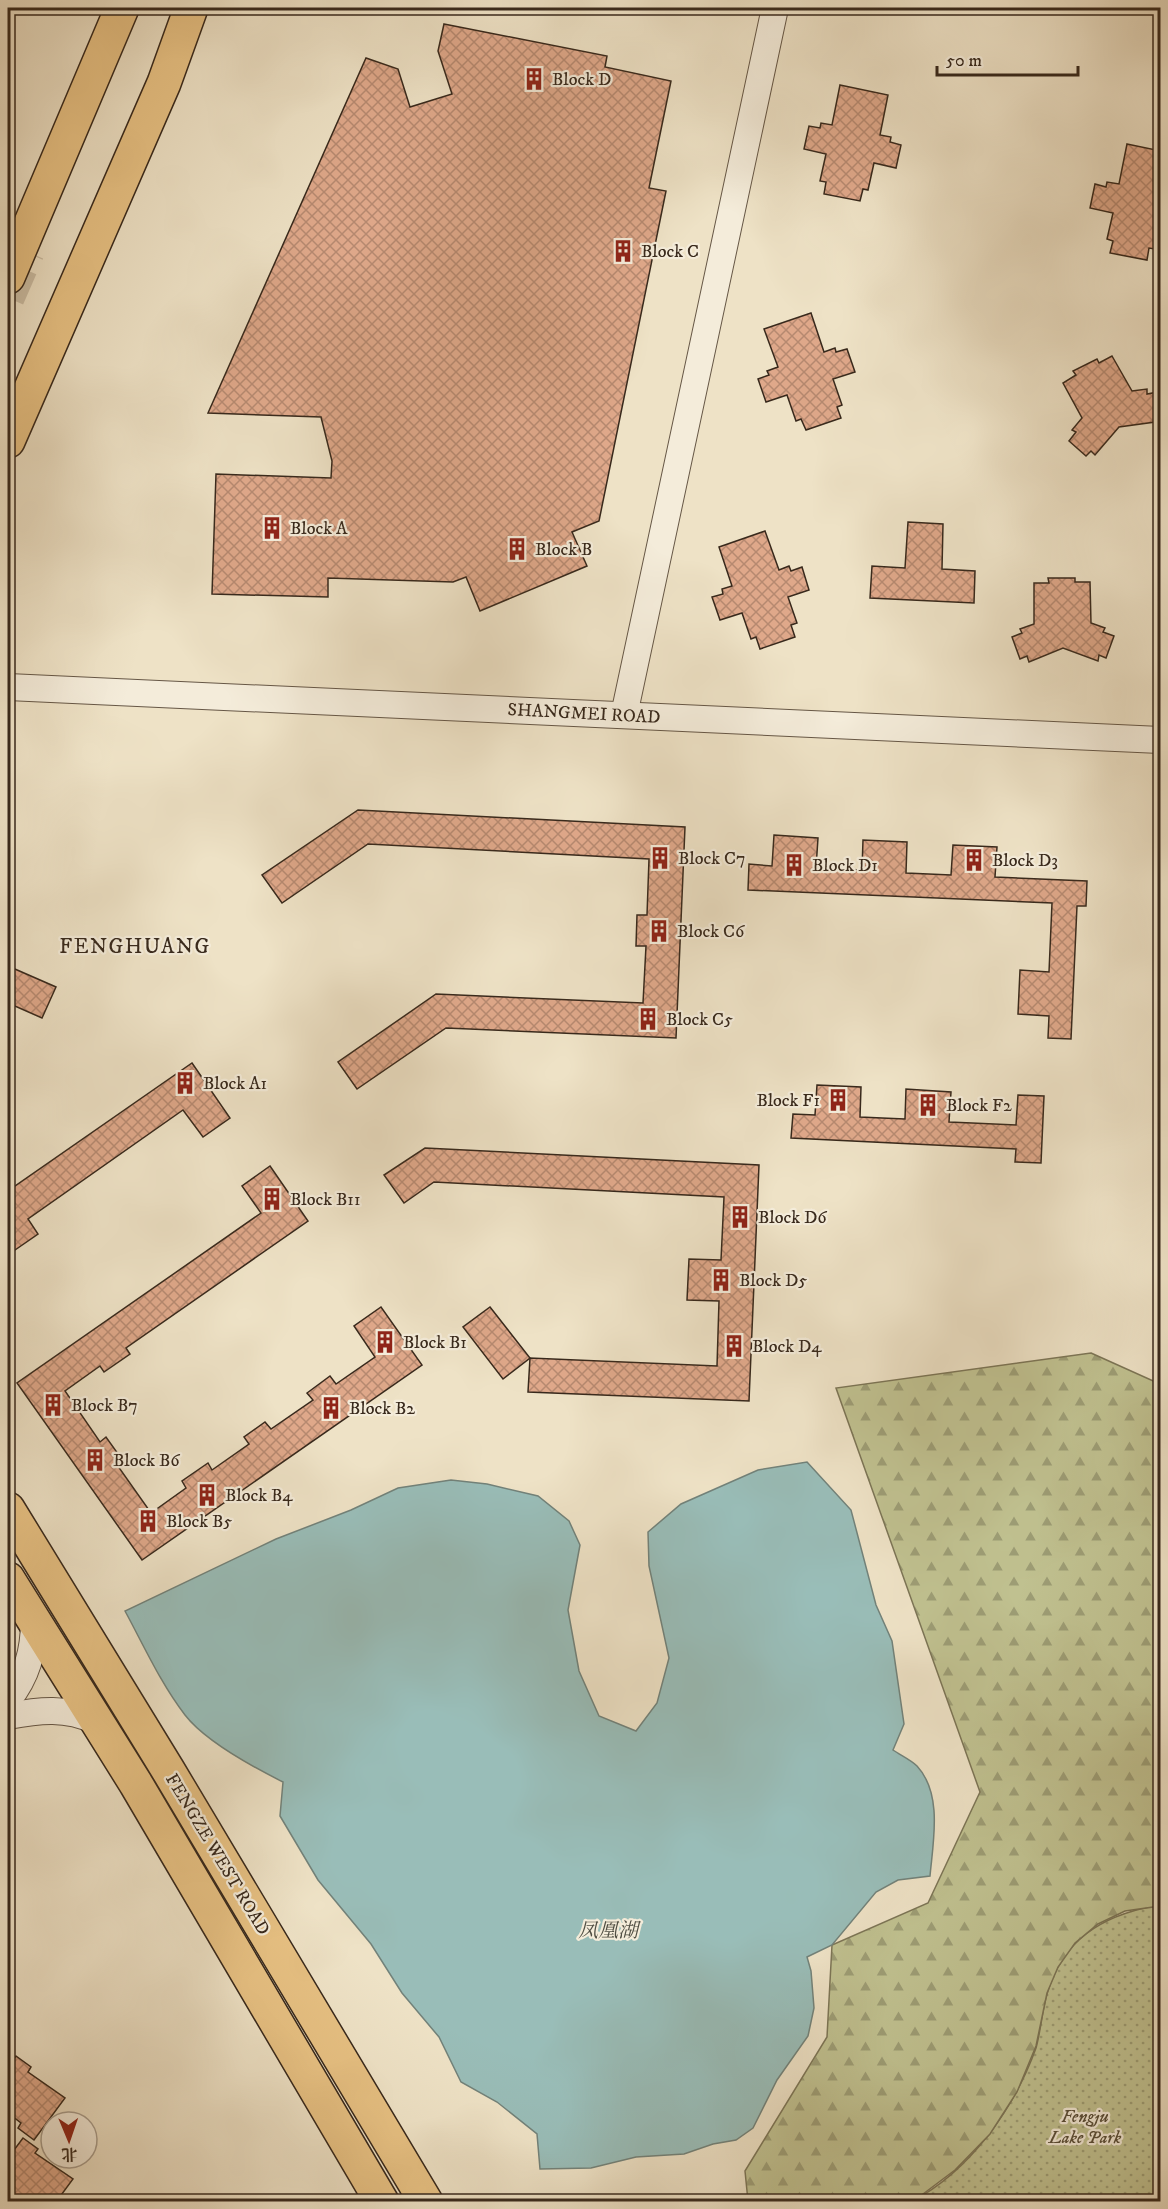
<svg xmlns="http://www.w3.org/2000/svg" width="1168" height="2209" viewBox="0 0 1168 2209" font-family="'IM FELL DW Pica','Noto Serif SC',serif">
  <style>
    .green { fill: url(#green-dots); stroke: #7c7556; stroke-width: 1.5 }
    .forest { fill: url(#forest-firs); stroke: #7c7556; stroke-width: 1.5 }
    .water { fill: #99bdb8; stroke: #72827a; stroke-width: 1.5 }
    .building { fill: url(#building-cross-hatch); stroke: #38291c; stroke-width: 1.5 }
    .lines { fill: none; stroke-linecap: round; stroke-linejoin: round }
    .major-tunnel { stroke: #cabda4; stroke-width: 33; stroke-dasharray: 33 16; stroke-linecap: butt }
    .minor-casing { stroke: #665746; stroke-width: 28 }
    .major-casing { stroke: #38291c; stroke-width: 36 }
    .minor { stroke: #f4ecda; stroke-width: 26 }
    .major { stroke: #e7c183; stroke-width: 33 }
    .labels { text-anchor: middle; stroke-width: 4.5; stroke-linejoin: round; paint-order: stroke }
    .poi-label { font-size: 18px; fill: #38291c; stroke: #f4ecda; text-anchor: start }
    .street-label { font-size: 18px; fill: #38291c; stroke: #f4ecda }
    .park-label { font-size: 18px; font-style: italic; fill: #5a4f39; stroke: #f4ecda }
    .water-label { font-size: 20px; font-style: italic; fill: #504e43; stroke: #f4ecda }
    .quarter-label { font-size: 21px; letter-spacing: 1.5px; fill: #38291c; stroke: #f4ecda }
  </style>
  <defs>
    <pattern id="green-dots" width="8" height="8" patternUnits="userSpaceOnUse" patternTransform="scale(1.5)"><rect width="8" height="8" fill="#c0c190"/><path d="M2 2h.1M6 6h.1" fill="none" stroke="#9d9d75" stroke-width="1.8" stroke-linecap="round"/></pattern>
    <pattern id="forest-firs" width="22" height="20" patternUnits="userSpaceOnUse" patternTransform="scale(1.5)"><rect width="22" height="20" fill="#c0c190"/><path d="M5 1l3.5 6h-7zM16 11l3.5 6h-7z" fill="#9d9d75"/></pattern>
    <pattern id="building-cross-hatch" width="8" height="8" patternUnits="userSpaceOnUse" patternTransform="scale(1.5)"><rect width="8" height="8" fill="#dfa88a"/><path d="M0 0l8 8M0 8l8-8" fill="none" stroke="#b68970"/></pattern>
  </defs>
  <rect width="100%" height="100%" fill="#eee2c6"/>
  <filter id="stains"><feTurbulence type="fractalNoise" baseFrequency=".00333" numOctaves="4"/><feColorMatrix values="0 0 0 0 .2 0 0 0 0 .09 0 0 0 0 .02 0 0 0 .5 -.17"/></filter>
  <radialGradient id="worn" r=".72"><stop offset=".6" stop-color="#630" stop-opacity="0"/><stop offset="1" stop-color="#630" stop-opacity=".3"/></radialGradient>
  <path class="green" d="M1154 1906H1160V2201L911 2202C970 2171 1014 2109 1036 2048 1041 2030 1042 2011 1047 1994 1063 1940 1101 1916 1154 1906Z"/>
  <path class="forest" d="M1091 1353 1160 1384V1906L1125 1911 1098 1924 1075 1943 1058 1967 1047 1993 1036 2046 1017 2092 990 2134 955 2170 915 2200 748 2201 745 2171 827 2037 832 1945 928 1903 980 1792 836 1388Z"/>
  <path class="water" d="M807 1462 851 1510 876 1605 892 1641 904 1724 893 1750C900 1755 911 1760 917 1766 943 1794 933 1842 930 1876L898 1880 876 1892 832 1945 807 1957 811 1971 814 2008 808 2036 777 2080 753 2128 736 2140 713 2144 684 2154 636 2157 591 2168 540 2169 537 2134 497 2102 461 2082 439 2037 402 1993 371 1944 318 1880 280 1816 283 1782C253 1767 206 1742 185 1715 161 1684 144 1646 125 1611L276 1539 351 1510 398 1488 451 1480 487 1484 538 1496 569 1521 580 1545 568 1610 579 1671 599 1716 636 1731 657 1703 669 1658 649 1566 648 1532 681 1504 758 1470Z"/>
  <g class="building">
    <path d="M444 24 607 56 605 67 671 81 649 188 666 191 599 521 572 532 587 566 480 611 466 577 453 582 328 578V597L212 594 216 474 331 478 332 461 321 417 208 413 366 58 398 69 410 107 452 94 438 51Z"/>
    <path d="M840 85 888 95 880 135 891 137 890 142 901 145 896 168 874 163 868 190 863 189 860 201 824 194 826 182 820 181 826 154 804 149 809 126 820 128 821 123 832 125Z"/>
    <path d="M1127 144 1161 151V222L1155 249 1149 248 1147 260 1110 253 1113 241 1107 239 1113 213 1090 208 1095 184 1106 187 1107 182 1119 184Z"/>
    <path d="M811 313 824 352 835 348 836 352 847 349 855 372 833 379 842 405 837 407 841 418 806 430 801 419 796 421 787 395 766 402 758 379 769 375 767 371 778 367 764 329Z"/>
    <path d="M1112 356 1132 391 1147 389V394L1158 392 1161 415 1155 416V422L1119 427 1095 455 1091 451 1086 456 1069 441 1076 432 1072 430 1082 418 1063 383 1076 375 1073 371 1097 359 1099 363Z"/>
    <path d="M908 522 943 524 942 569 975 571 974 603 870 598 872 566 905 568Z"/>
    <path d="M765 531 779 570 789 566 791 571 802 567 809 590 788 597 797 623 791 625 795 637 760 649 756 637 751 639 742 613 720 620 712 597 723 594 722 589 732 586 719 547Z"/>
    <path d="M1048 578H1075V582H1090L1091 623 1105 628 1103 632 1114 636 1106 658 1099 655 1098 661 1063 648 1029 662 1027 656 1020 659 1012 637 1022 633 1020 629 1034 624V583H1049Z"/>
    <path d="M358 810 685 827 676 1038 446 1028 357 1089 338 1062 436 994 643 1003 646 946H636L637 915H647L649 859 368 844 282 903 262 875Z"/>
    <path d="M774 835 818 838 816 868 862 870 863 840 907 842 906 873 951 875 953 845 997 847 995 877 1087 881 1086 906H1077L1071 1039 1048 1038 1049 1016 1018 1014 1020 970 1049 972 1052 903 748 890 749 864 772 866Z"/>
    <path d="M8 966 56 987 42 1018 8 1003Z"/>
    <path d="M192 1063 230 1118 203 1137 183 1110 28 1219 38 1234 15 1250 8 1238V1191Z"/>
    <path d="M817 1085 861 1087 860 1117 882 1118 905 1119 906 1089 951 1092 949 1122 972 1123 1016 1125 1018 1095 1044 1096 1041 1163 1015 1162 1016 1149 791 1138 793 1114 815 1115Z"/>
    <path d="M425 1148 759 1165 749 1401 528 1392 530 1358 717 1366 719 1301 687 1300 689 1259 721 1260 724 1197 434 1182 404 1203 384 1175Z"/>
    <path d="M270 1166 308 1221 126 1348 130 1354 104 1372 100 1366 65 1391 100 1442 106 1437 121 1458 115 1462 151 1513 186 1488 182 1481 208 1463 212 1470 249 1444 244 1437 265 1422 271 1429 313 1400 307 1393 330 1376 336 1384 375 1357 354 1326 381 1307 422 1365 142 1560 17 1383 261 1213 242 1186Z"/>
    <path d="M490 1307 530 1358 503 1379 463 1327Z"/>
    <path d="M16 2056 31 2067 28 2072 65 2098 34 2140 18 2128 21 2123 8 2113V2067Z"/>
    <path d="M23 2138 38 2149 35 2153 73 2179 56 2202H24L8 2189V2158Z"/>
  </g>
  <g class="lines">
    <path class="major-tunnel" d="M8 298 28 252"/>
    <g class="minor-casing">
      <g id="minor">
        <path d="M8 687 1160 740"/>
        <path d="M624 715 775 8"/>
        <path d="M8 1700C27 1676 34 1651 34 1621"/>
        <path d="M8 1716C40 1710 66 1707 96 1721"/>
      </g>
    </g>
    <g class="major-casing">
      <g id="major">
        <path d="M8 277 122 8"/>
        <path d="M8 441 164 83 191 8"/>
        <path d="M8 1509 168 1770 426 2202"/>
        <path d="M8 1579 136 1784 382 2202"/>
      </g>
    </g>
    <use href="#minor" class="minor"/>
    <use href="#major" class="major"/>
  </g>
  <defs>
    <g id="building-bare" transform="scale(1.8)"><path d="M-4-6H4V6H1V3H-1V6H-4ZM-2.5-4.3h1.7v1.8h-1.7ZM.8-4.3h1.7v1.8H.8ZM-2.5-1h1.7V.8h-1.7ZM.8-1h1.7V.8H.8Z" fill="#8f2418" stroke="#f4ecda" stroke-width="2.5" paint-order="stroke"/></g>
  </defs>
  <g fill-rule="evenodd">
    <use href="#building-bare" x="534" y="79"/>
    <use href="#building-bare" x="623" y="251"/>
    <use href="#building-bare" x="272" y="528"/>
    <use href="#building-bare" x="517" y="549"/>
    <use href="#building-bare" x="660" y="858"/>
    <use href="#building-bare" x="974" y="860"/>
    <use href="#building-bare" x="794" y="865"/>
    <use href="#building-bare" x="659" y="931"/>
    <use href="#building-bare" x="648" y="1019"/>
    <use href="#building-bare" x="185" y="1083"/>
    <use href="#building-bare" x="838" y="1100"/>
    <use href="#building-bare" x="928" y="1105"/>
    <use href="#building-bare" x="272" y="1199"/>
    <use href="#building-bare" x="740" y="1217"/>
    <use href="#building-bare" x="721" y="1280"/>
    <use href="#building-bare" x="385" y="1342"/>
    <use href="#building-bare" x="734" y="1346"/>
    <use href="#building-bare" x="53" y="1405"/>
    <use href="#building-bare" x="331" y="1408"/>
    <use href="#building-bare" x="95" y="1460"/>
    <use href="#building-bare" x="207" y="1495"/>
    <use href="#building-bare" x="148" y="1521"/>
  </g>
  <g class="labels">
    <g class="poi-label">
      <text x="552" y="85">Block D</text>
      <text x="641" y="257">Block C</text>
      <text x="290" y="534">Block A</text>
      <text x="535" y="555">Block B</text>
      <text x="678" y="864">Block C7</text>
      <text x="992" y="866">Block D3</text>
      <text x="812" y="871">Block D1</text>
      <text x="677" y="937">Block C6</text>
      <text x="666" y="1025">Block C5</text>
      <text x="203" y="1089">Block A1</text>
      <text x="820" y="1106" text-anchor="end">Block F1</text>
      <text x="946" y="1111">Block F2</text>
      <text x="290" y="1205">Block B11</text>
      <text x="758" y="1223">Block D6</text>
      <text x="739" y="1286">Block D5</text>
      <text x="403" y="1348">Block B1</text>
      <text x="752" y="1352">Block D4</text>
      <text x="71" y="1411">Block B7</text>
      <text x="349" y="1414">Block B2</text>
      <text x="113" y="1466">Block B6</text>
      <text x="225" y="1501">Block B4</text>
      <text x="166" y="1527">Block B5</text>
    </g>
    <g class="street-label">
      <text transform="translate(584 713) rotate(3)" y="6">SHANGMEI ROAD</text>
      <text transform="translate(218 1854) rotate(59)" y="6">FENGZE WEST ROAD</text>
    </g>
    <g class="park-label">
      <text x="1085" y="2122">Fengju<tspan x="1085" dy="21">Lake Park</tspan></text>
    </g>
    <g class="water-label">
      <text x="608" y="1937">凤凰湖</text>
    </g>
    <g class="quarter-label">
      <text x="135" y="953">FENGHUANG</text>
    </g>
  </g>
  <rect width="1168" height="2209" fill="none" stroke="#eee2c6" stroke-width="30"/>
  <rect x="9" y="9" width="1150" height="2191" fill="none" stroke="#38291c" stroke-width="3"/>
  <rect x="15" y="15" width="1138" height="2179" fill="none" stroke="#38291c" stroke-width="1.5"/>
  <g transform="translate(69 2140) rotate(178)"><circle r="28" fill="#f4ecda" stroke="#a99e8e" stroke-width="1.5"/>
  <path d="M0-4.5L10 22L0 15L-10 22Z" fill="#8f2418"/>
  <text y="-9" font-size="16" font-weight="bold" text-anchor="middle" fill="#38291c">北</text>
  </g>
  <path d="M937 66v9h141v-9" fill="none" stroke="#38291c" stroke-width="3"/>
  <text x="946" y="66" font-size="18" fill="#38291c" stroke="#f4ecda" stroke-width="4.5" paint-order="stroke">50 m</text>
  <rect width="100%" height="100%" filter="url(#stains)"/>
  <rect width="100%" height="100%" fill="url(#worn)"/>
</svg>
